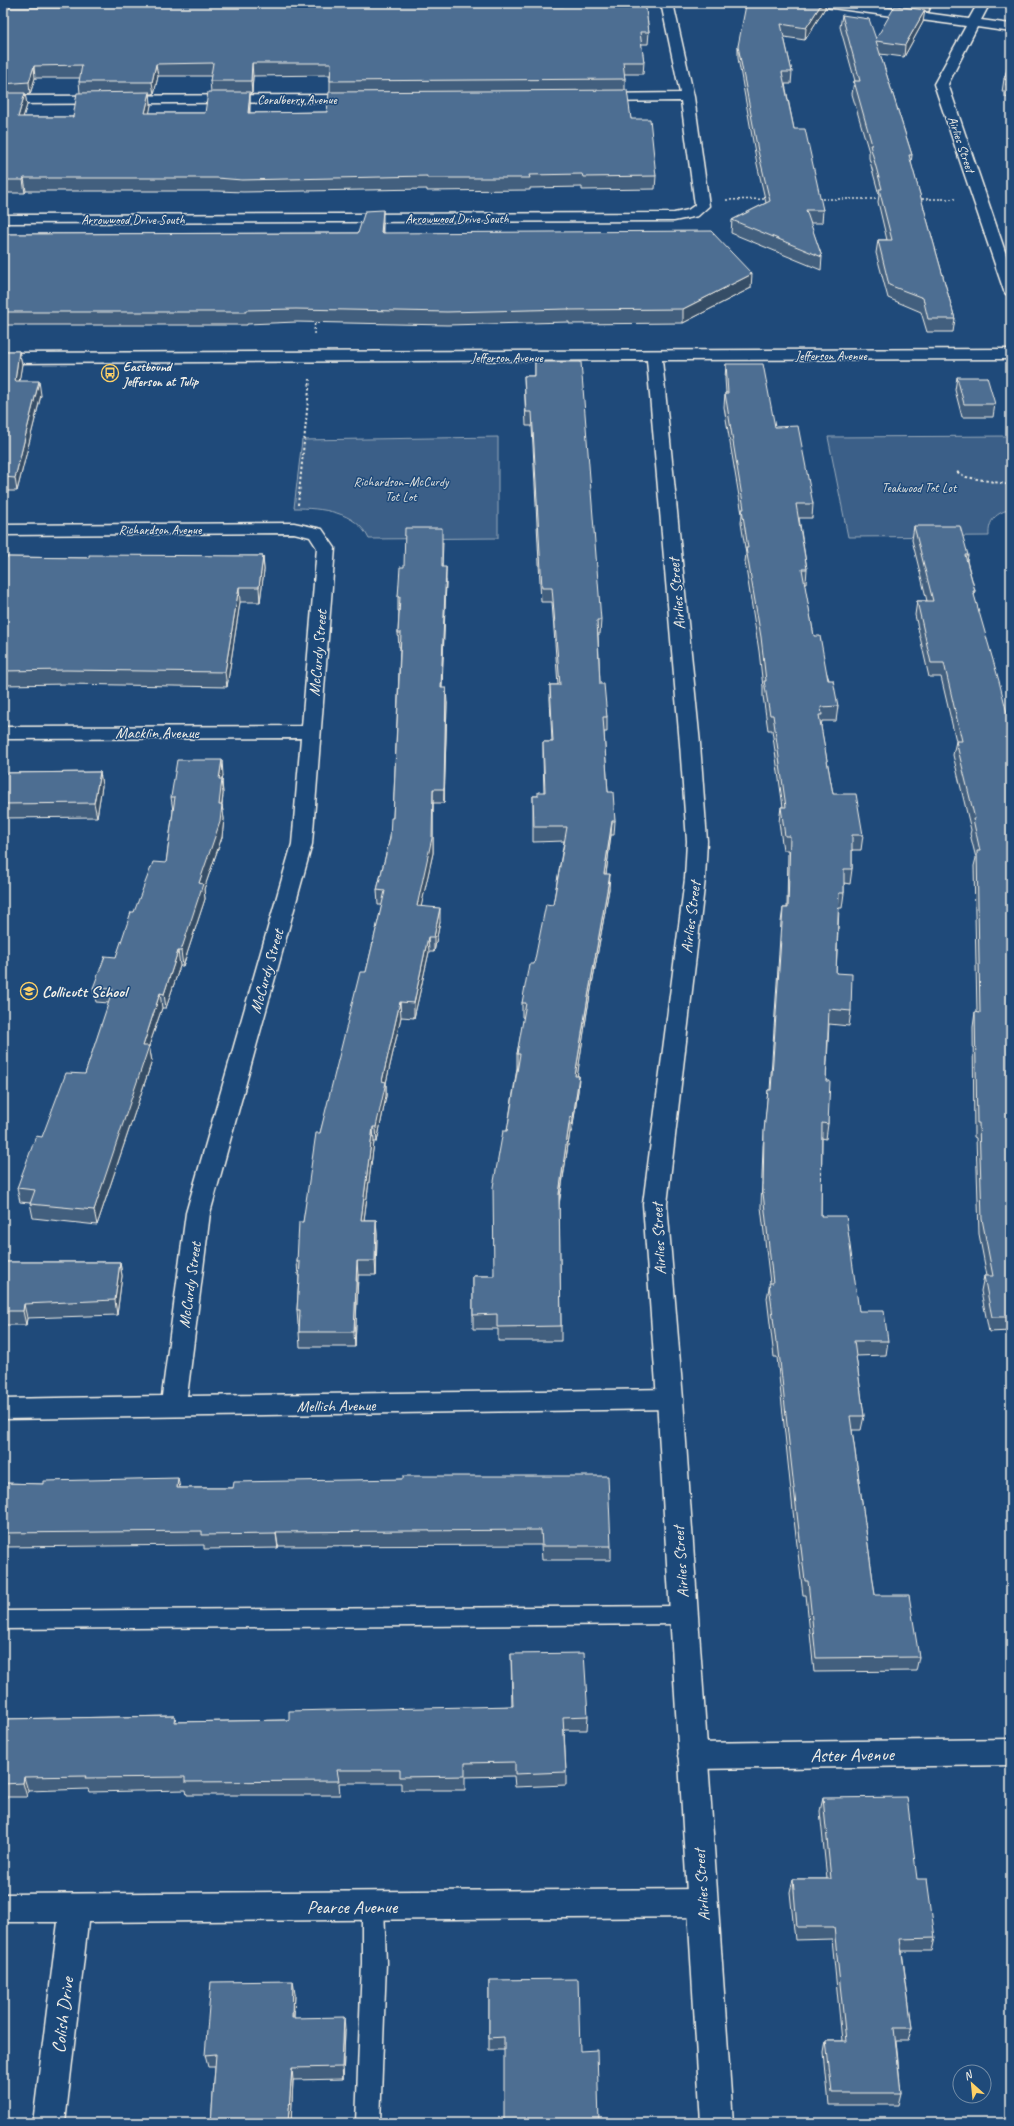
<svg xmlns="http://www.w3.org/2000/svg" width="1014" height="2126" viewBox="0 0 1014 2126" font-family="Caveat,sans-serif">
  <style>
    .green { fill: #3a5f88; stroke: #97a8b8 }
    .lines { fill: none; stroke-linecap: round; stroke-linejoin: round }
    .lane-casing { stroke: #f4f1e8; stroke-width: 3 }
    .street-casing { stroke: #f4f1e8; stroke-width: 3 }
    .secondary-casing { stroke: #f4f1e8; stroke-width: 3 }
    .path-far1 { stroke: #f4f1e8; stroke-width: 1.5; stroke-dasharray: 2 2; stroke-linecap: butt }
    .path { stroke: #f4f1e8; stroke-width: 2; stroke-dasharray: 2.5 2.5; stroke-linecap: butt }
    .lane { fill: #1f4a7a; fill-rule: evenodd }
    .street { fill: #1f4a7a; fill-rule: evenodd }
    .secondary { fill: #1f4a7a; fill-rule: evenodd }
    .wall { fill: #425f7e; stroke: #f4f1e8; fill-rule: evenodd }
    .shaded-wall { fill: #364d66; stroke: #f4f1e8 }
    .building { fill: #4d6e92; stroke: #f4f1e8 }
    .labels { text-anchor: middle; stroke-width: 3; stroke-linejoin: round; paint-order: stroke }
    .far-street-label { font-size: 13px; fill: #f4f1e8; stroke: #1f4a7a }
    .far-poi-label { font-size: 13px; font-weight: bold; fill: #f4f1e8; stroke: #1f4a7a; text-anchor: start }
    .far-park-label { font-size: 13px; fill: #e1e2de; stroke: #1f4a7a }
    .street-label { font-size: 16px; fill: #f4f1e8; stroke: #1f4a7a }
    .poi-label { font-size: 16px; font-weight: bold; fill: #f4f1e8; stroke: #1f4a7a; text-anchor: start }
    .near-street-label { font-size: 19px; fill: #f4f1e8; stroke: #1f4a7a }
  </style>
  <rect width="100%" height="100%" fill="#1f4a7a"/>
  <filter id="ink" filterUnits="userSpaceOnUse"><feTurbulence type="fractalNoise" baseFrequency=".025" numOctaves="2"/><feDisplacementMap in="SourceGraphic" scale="8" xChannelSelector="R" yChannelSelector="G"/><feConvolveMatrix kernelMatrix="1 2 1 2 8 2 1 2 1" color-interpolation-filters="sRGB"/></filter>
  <g filter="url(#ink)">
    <g class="green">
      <path d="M1011 436V509C996 513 988 520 989 536L848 537 828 437Z"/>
      <path d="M498 437V538L369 539C356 511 321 508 294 508L302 440Z"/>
    </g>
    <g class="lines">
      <g class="lane-casing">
        <g id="lane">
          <path d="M683 1606 690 1609 693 1615 690 1621 683 1624 3 1629V1611Z"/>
          <path d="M373 1895 381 1898 384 1906 386 1963 380 2123H356L362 1963V1906L365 1898Z"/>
        </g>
      </g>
      <g class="street-casing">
        <g id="street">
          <path d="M661 3H673L694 97 709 206 698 216 674 221 3 223V215L674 213 688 210 695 205 681 101 598 102 591 98 598 94 680 93Z"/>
          <path d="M819 3H853L969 19 978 3H990L981 20 1011 24V32L977 27 948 84 1011 269V295L1006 294 1004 291 934 84 966 26 825 7Z"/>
          <path d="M358 95 365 99 363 102 3 104V96Z"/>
          <path d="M294 523 322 529 335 548 312 844 210 1213 187 1396 670 1389 679 1392 683 1399 679 1406 670 1409 3 1419V1399L162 1396 186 1213 292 844 301 738 3 739V727L302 726 317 548 310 537 294 533 3 535V525Z"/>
          <path d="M1011 1739V1765L692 1769 682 1765 678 1756 682 1747 692 1743Z"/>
          <path d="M702 1889 712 1893 717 1903 712 1913 702 1917 88 1922 65 2123H33L58 1922H3V1894Z"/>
        </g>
      </g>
      <g class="secondary-casing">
        <path id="secondary" d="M1011 349V359L662 360 700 744 707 841 705 879 667 1204 683 1399 733 2123H701L657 1399 643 1204 685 879 687 841 680 744 647 360 3 363V353Z"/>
      </g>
      <g class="path-far1">
        <path d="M818 199H881"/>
        <path d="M918 199H955"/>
        <path d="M726 200 767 199"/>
        <path d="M314 334 315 319"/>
      </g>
      <g class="path">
        <path d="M957 472 966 477 1011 485"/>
        <path d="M298 505 310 379"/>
      </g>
      <use href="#lane" class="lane"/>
      <use href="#street" class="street"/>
      <use href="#secondary" class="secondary"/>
    </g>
    <g class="wall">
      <path d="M562 3H645L649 32 648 44H641L644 62 643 74H624L625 79V90L631 119 656 176 655 189 582 190V187L530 188V190L427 191V189L243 192 218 191H26L25 193H3V8L483 6H562ZM330 75V92L327 112 250 113V93H252L253 76ZM158 76H211L210 81 211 92 205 113H149L151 105 150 94H154ZM35 78H80L79 82 80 93 73 117H23L27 105 25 95 30 94Z"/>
      <path d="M764 3H825V8L805 40 784 37 792 72 791 84H785L794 129 823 210 822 223H810L822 257 821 270 731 233 732 220 766 203 757 164 738 58V46Z"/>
      <path d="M900 3H933L929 12 924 11 923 22 904 57 880 54 912 155 911 163 955 319 953 332H927L921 312 888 298 876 253 878 240H887L878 202 879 195 869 158V152L852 94 854 81H855L840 27 842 15 876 39 900 6Z"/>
      <path d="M1011 57V98L1005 97V92H1002L1004 79Z"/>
      <path d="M383 223V233L751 288 683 323 569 324V322L447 325 297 322 247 324V325H3V234L358 233Z"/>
      <path d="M3 351H19L22 364 19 381 41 395 17 491H3Z"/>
      <path d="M535 362 601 620 600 634H598L600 684 607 717V732H604L608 792 615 821 614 835H611L606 874 609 889 587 1012 577 1076H579L578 1091 572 1132H570L559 1205 561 1326V1341H498V1329H473V1276H494L507 1131 517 1068V1054L524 1018 522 1017V1003L553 905 564 841 533 842V796H538L544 792 543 757V742H552L550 699V685H558L552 602H541L532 426H526L524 376H535Z"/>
      <path d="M726 364 775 427 813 504 812 518H799L807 569 806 583H804L814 636 838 706 836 721H822L821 727 833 794 863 835 861 850H852V869L850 884 844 883V893L842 908H839L836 973 851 1011 849 1026 829 1024 826 1081 828 1124 826 1139 822 1138 821 1216 859 1311 888 1341 886 1355 856 1356 864 1416 861 1430H852L875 1595 919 1657 916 1671 814 1672 806 1595H803L793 1511 777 1357H774L767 1298 770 1283 761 1207 763 1146 768 1090H770L781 922 783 908H787L788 850H783L779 822 781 807H783L772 730H768L763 696V687L759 651 745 562 746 554 741 523 742 514 724 407 725 393H726L725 378Z"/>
      <path d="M957 377 995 404 993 417H962L955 390Z"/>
      <path d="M914 526 968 555 967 561 975 591 974 596 1011 729V1331L989 1332 981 1291 984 1276H987L979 1234 976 1138 974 1137 973 1027 975 1012 977 1013 974 866 976 858 970 834 971 830 953 755 956 741 941 677H929L915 615 917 601H927L912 540Z"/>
      <path d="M443 542 442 567 446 581 442 688 447 703 444 803H433V853L421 906 440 922 434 952H429L414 1018 401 1017 386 1083V1096L377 1142H374L364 1220H376L377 1235 376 1275H358L355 1347H300L299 1332V1325H298L297 1310 299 1276H298L297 1262 303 1222 320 1133 366 972 382 905H378L377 890 390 838 393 818 400 647H399L398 633 399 611H398V597L404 567Z"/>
      <path d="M263 556 264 570 260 602H240L227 687 68 684 3 685V557L89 558Z"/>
      <path d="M100 772 102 786 97 817 3 818V773Z"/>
      <path d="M223 775 222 782 223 794 222 805 224 819 222 837 204 889 205 899 183 966H180L166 1008H162L149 1046 152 1061 97 1225 33 1218 30 1203 20 1202 17 1188 42 1137 85 1074 109 1003 96 1002 93 988 116 957 134 912 166 863 173 811 171 797Z"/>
      <path d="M3 1262H120L122 1276 117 1315 27 1318 26 1325H3Z"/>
      <path d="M403 1479 611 1546V1560H542L541 1545 278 1546V1548L204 1549V1545L3 1547V1483L180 1488H233Z"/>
      <path d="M511 1654 588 1716 587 1730H564L566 1772V1785L515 1787 514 1776 465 1777V1790H401V1783H339L340 1795H187L186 1790 89 1792 88 1789 28 1791 27 1797H3V1719L175 1716 176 1722 289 1720 512 1706Z"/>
      <path d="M823 1798 917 1879 935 1938 932 1951H902L912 2028 908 2040H896L901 2093 898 2105H829L824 2053 826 2041H842L832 1939 795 1940 790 1892 793 1879H827L820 1811Z"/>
      <path d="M489 1980 580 2051 599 2123 504 2050H489Z"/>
      <path d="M295 1994 294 2018 345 2030 343 2079 293 2080 291 2123H211L215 2067H208L205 2055Z"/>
    </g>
    <g class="shaded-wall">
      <path d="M822 3H825V8L805 40 806 28Z"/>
      <path d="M930 3H933L929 12Z"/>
      <path d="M925 10 923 22 904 57 905 45Z"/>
      <path d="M252 63 253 76 252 93 251 81Z"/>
      <path d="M156 64 158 76 154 94 152 82Z"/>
      <path d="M34 66 35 78 30 94 29 82Z"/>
      <path d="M150 92 151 105 147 126 145 113Z"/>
      <path d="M250 92V104L248 125V113Z"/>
      <path d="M25 93 27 105 19 130 18 117Z"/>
      <path d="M24 178 26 191 25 193 23 180Z"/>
      <path d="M383 210V223L381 246V233Z"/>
      <path d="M752 274 751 288 683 323V309Z"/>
      <path d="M19 351 22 364 17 395 15 381Z"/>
      <path d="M39 381 41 395 17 491 15 478Z"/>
      <path d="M263 556 264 570 260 602 259 587Z"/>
      <path d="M446 567V581L441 703V688Z"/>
      <path d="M239 587 240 602 227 687 225 672Z"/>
      <path d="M446 688 447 703 444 803V789Z"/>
      <path d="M222 760 223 775 222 782 223 794 220 819 219 805V779Z"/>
      <path d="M100 772 102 786 97 817 94 803Z"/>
      <path d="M433 789V853L418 921 417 906Z"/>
      <path d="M222 805 224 819 222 837 204 889 205 899 183 966 181 951 199 883Z"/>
      <path d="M612 821 611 835 604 889V874Z"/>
      <path d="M610 874 609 889 587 1012 575 1091V1076L588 997Z"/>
      <path d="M440 908V922L434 952V937Z"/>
      <path d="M428 937 429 952 414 1018V1003Z"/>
      <path d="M178 951 180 966 166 1008 164 994Z"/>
      <path d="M160 993 162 1008 149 1046 152 1061 97 1225 94 1210 143 1046Z"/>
      <path d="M400 1002 401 1017 386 1083V1096L377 1142 376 1127 382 1081Z"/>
      <path d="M579 1076 578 1091 572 1132 573 1118Z"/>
      <path d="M570 1117V1132L558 1209 559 1194Z"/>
      <path d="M373 1127 374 1142 362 1235 361 1220Z"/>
      <path d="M376 1220 377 1235 376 1275 375 1261Z"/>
      <path d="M357 1261 358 1275 355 1347 354 1332Z"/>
      <path d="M120 1262 122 1276 117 1315 115 1300Z"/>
      <path d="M24 1304 27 1318 26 1325 23 1311Z"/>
      <path d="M178 1478 181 1493 177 1488Z"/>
      <path d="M276 1532 278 1546V1548L276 1534Z"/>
      <path d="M24 1777 28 1791 27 1797 23 1783Z"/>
      <path d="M293 1981 295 1994 293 2030 292 2018Z"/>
      <path d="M344 2017 345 2030 343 2079 342 2067Z"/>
      <path d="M292 2068 293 2080 291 2123H288Z"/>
    </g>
    <g class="building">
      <path d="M68 3H483V6H564V3H645L649 32H640L644 62H623L625 79 330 81 331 63H252L251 81H210L213 63 156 64 152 82H79L82 65 34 66 29 82 3 84V8H66Z"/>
      <path d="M764 3H822L806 28 781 24 792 72H782L794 129H805L823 210H806L822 257 732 220 770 201 758 151 738 46 746 5 762 6Z"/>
      <path d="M895 6 925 10 905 45 876 41 912 155H909L955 319H928L923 298 889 285 878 240H892L879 189H882L870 145H872L854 81H860L842 15 869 19 876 39Z"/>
      <path d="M1011 57V85H1006L1008 80 1004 79Z"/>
      <path d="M627 90 631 119H650L656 176 583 177 582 174 529 175 530 178H427V176L242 180 217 178H24L23 180H3V93H25L18 117H73L77 93 150 92 145 113H205L208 92H250L248 113 327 112 329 92Z"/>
      <path d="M383 210 381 233 711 231 752 274 683 309 569 310V309L447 312 296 309 246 310V312H3V234L358 233 365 211Z"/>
      <path d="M3 351H19L15 381H39L15 478 3 477Z"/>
      <path d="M535 362H581L601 620H597L600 684H604L607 717H603L608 792H613L615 821H612L604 874H610L588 997 575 1076H579L573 1118 570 1117 559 1194 561 1326 497 1327V1314L473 1315V1276H494L493 1187 503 1131H507L520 1054H517L526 1003H522L529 964H534L546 904 553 905 567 827H534L533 796H538V792H545L543 742H553L550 685H560L552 588H542L532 412H526L524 376H535Z"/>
      <path d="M726 364H763L775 427 798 426 813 504H796L807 569H802L814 636H820L828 680H833L838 706 821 707 822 715H819L833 794H856L863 835H852V869H844V893H839L836 973 852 974 851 1011 829 1009 826 1081H830L828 1124 822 1123 821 1216H846L859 1311H884L888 1341H854L864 1416H850L875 1595H909L919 1657 816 1658 808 1581H805L795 1497 778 1343H776L769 1283H773L763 1193 764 1131 768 1090H771L783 908H788L790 836H785L781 807H786L773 715H770L764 681H766L761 637 746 548H748L742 509H744L725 393H728Z"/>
      <path d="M957 377H987L995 404H964Z"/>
      <path d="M914 526H960L968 555H965L975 591H973L999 681 1011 729V1317H992L984 1276H993L982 1219 979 1123H977L975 1012 980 1013 977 851H980L973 819H975L956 741H962L944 663H931L917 601H933Z"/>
      <path d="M405 528H442V567H446L441 688H446L444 789H433L432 838 417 906 440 908 434 937H428L414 1003 400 1002 382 1081 386 1082 376 1127H373L361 1220H376L375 1261H357L354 1332H299L300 1310H297L300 1262H297L299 1222H303L316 1133H320L360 972H366L385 891 377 890 390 838 391 818H393L401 633H398L400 597H398L400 567H404Z"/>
      <path d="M89 555 263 556 259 587H239L225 672 66 670 3 671V557L89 558Z"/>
      <path d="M177 760H222L219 779H222L219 805H222L220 822 199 883 203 884 181 951H178L164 994 160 993 143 1046H149L94 1210 30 1204 35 1190 17 1188 36 1136 42 1137 66 1073 85 1074 113 989 93 988 105 956 116 957 131 912H134L153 862 166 863 175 797H171Z"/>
      <path d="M100 772 94 803 3 804V773Z"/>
      <path d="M3 1262H120L115 1300 24 1304 23 1311H3Z"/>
      <path d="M403 1476H608L611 1546H542L541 1530 276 1532V1534L202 1535V1531L3 1533V1483L44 1484V1481L178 1478 177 1488H233L234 1482 403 1479Z"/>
      <path d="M584 1653 588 1716 563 1717 566 1772 515 1774V1762L465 1763V1776L400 1777V1770H337L339 1781 185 1782V1777L85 1778 86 1776 24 1777 23 1783 3 1784V1719L175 1716 174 1722 289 1720V1711L513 1706 511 1654Z"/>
      <path d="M907 1797 917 1879H927L935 1938 900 1939 912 2028H894L901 2093H832L826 2041H846L834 1927H797L793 1879H831L823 1798Z"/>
      <path d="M578 1979 580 2051 597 2050 599 2123H504V2037L489 2038V1980Z"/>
      <path d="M293 1981 292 2018 344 2017 342 2067 292 2068 288 2123H211L216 2054 205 2055 211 1982Z"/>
    </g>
  </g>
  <defs>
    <g id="bus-ring" transform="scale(0.9)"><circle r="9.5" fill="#1f4a7a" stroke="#ffd166" stroke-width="1.5"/><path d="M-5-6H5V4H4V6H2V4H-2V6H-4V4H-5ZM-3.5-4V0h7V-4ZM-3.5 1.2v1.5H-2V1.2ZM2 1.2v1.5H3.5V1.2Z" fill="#ffd166"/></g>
    <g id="school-ring" transform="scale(0.9)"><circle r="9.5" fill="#1f4a7a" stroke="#ffd166" stroke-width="1.5"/><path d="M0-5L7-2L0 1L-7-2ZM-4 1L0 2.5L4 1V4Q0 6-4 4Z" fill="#ffd166"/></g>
  </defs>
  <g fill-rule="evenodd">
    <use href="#bus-ring" x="110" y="373"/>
    <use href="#school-ring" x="29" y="991"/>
  </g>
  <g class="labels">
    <g class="far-street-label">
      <text x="297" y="104">Coralberry Avenue</text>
      <text transform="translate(962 144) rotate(71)" y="5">Airlies Street</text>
      <text x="457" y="223">Arrowwood Drive South</text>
      <text x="133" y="224">Arrowwood Drive South</text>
      <text x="831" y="360">Jefferson Avenue</text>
      <text x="507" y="362">Jefferson Avenue</text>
      <text x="160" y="534">Richardson Avenue</text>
    </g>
    <g class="far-poi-label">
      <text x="123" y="371">Eastbound<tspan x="123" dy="15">Jefferson at Tulip</tspan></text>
    </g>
    <g class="far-park-label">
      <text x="401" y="486">Richardson–McCurdy<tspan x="401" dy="15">Tot Lot</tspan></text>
      <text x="919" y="492">Teakwood Tot Lot</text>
    </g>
    <g class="street-label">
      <text transform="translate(676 594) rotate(-95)" y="6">Airlies Street</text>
      <text transform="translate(317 653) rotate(-85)" y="6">McCurdy Street</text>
      <text x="157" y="738">Macklin Avenue</text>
      <text transform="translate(690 917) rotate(-83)" y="6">Airlies Street</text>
      <text transform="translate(266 971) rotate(-74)" y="6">McCurdy Street</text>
      <text transform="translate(658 1239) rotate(-93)" y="6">Airlies Street</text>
      <text transform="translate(189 1285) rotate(-82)" y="6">McCurdy Street</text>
      <text transform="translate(336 1405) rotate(-1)" y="6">Mellish Avenue</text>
      <text transform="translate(680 1562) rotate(-94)" y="6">Airlies Street</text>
      <text transform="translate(701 1885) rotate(-94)" y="6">Airlies Street</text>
    </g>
    <g class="poi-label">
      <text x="42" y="997">Collicutt School</text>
    </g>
    <g class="near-street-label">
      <text transform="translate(852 1754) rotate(-1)" y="7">Aster Avenue</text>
      <text x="352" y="1913">Pearce Avenue</text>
      <text transform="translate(62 2015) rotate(-83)" y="7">Colish Drive</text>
    </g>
  </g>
  <rect width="1014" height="2126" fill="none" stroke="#1f4a7a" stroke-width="16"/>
  <rect x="8" y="8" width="998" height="2110" fill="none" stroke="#f4f1e8" stroke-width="1.5" filter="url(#ink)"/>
  <g transform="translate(972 2084) rotate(333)"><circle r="19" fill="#1f4a7a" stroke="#748da6"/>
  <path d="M0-3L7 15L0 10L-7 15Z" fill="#ffd166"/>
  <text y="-6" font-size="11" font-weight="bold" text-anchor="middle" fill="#f4f1e8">N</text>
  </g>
</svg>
